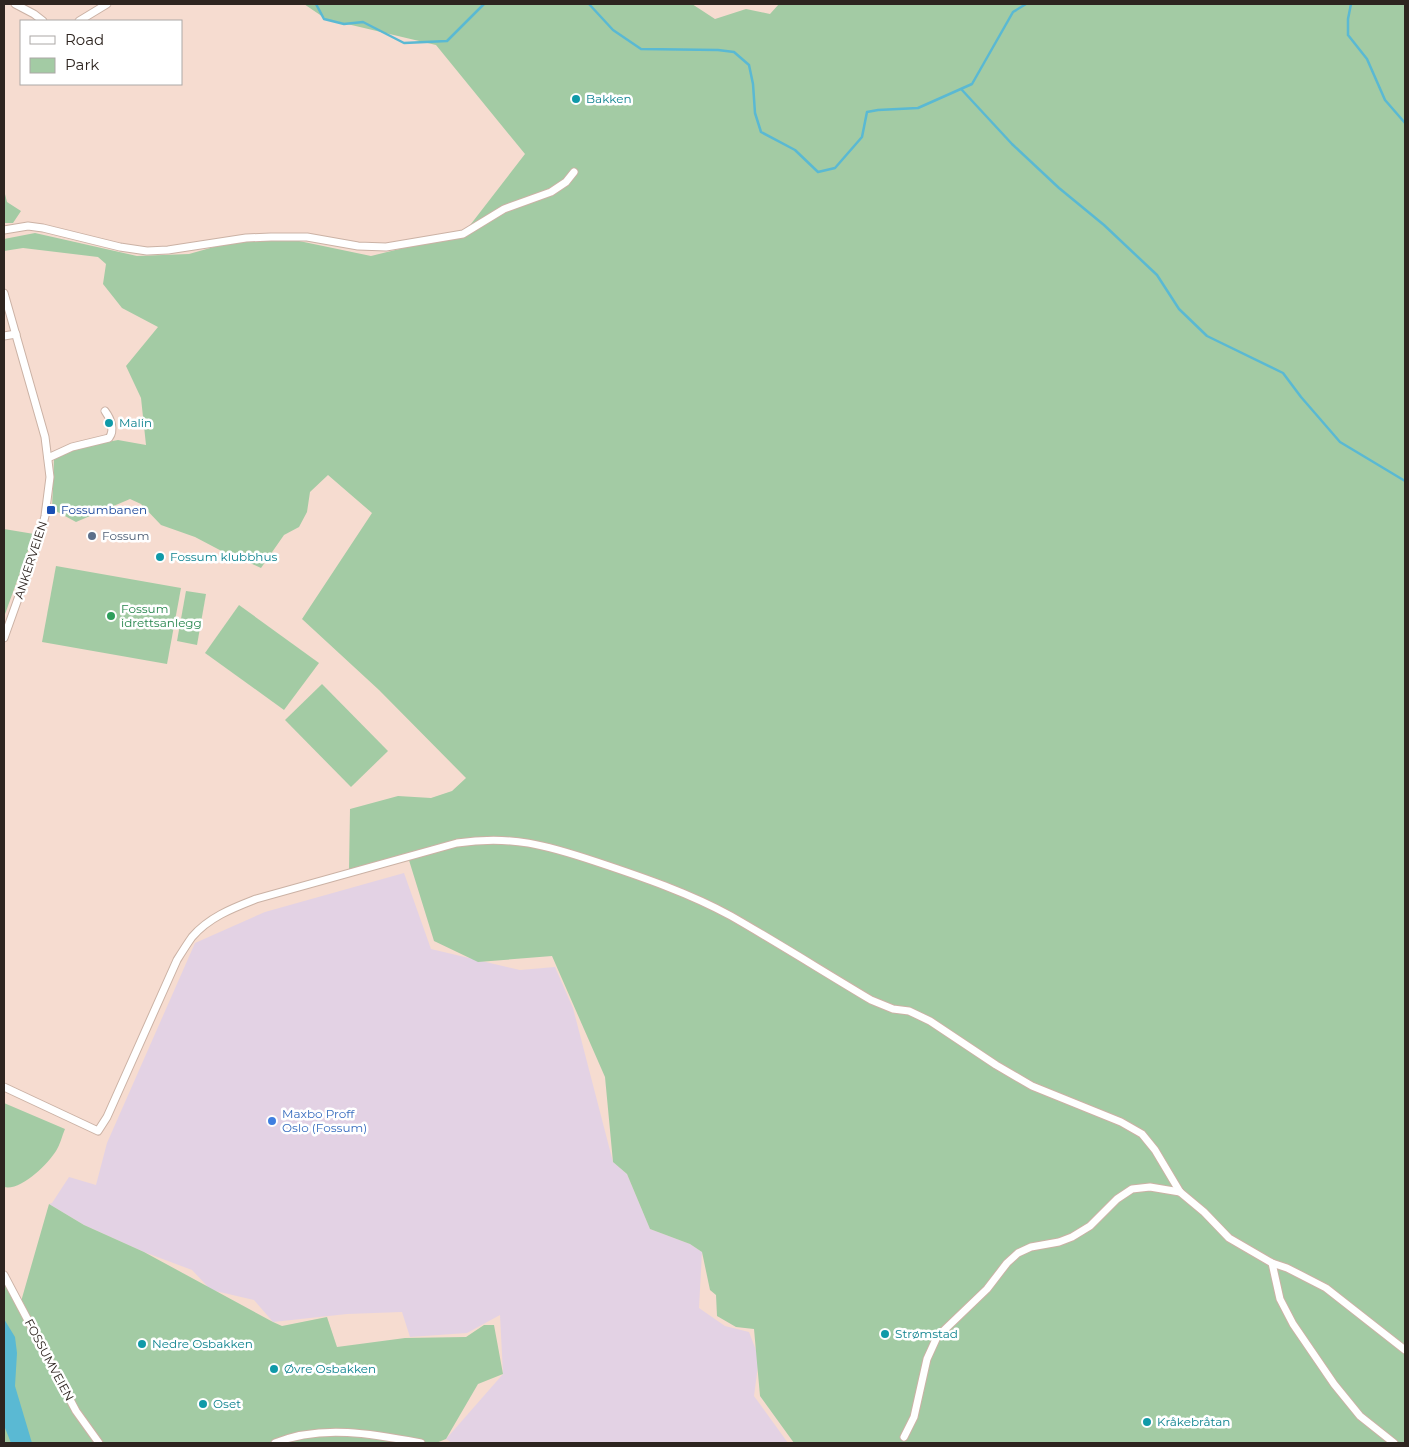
<svg xmlns="http://www.w3.org/2000/svg" width="1409" height="1447" viewBox="0 0 1409 1447" font-family="Montserrat,sans-serif">
  <style>
    .industrial { fill: #e3d2e4 }
    .green { fill: #a3cba4 }
    .water { fill: #5ab9d3 }
    .lines { fill: none; stroke-linecap: round; stroke-linejoin: round }
    .stream { stroke: #5ab9d3; stroke-width: 2.5 }
    .minor-casing { stroke: #cbb2a5; stroke-width: 9 }
    .minor { stroke: #fff; stroke-width: 7 }
    .culture-dot { fill: #0f9aa8; stroke: #fff; stroke-width: 2 }
    .transit-dot { fill: #1a4fb4; stroke: #fff; stroke-width: 2 }
    .service-dot { fill: #5c6f8a; stroke: #fff; stroke-width: 2 }
    .leisure-dot { fill: #2e9e5b; stroke: #fff; stroke-width: 2 }
    .shop-dot { fill: #3f7fe0; stroke: #fff; stroke-width: 2 }
    .labels { text-anchor: middle; stroke-width: 5; stroke-linejoin: round; paint-order: stroke }
    .culture-label { font-size: 12px; fill: #0d838f; stroke: #fff; text-anchor: start }
    .transit-label { font-size: 12px; fill: #164399; stroke: #fff; text-anchor: start }
    .service-label { font-size: 12px; fill: #4e5e75; stroke: #fff; text-anchor: start }
    .street-label { font-size: 12px; fill: #2e2520; stroke: #fff }
    .leisure-label { font-size: 12px; fill: #27864d; stroke: #fff; text-anchor: start }
    .shop-label { font-size: 12px; fill: #366cbe; stroke: #fff; text-anchor: start }
  </style>
  <rect width="100%" height="100%" fill="#f6dcd0"/>
  <path class="industrial" d="M404 873 431 949 520 970 555 967 573 1008 613 1162 627 1174 650 1229 690 1244 702 1252 699 1308 725 1326 749 1332 759 1358 754 1396 788 1443H452L446 1439 503 1374 500 1315 467 1333 410 1337 402 1312 347 1314 273 1322 254 1300 211 1290 192 1270 144 1252 84 1225 49 1204 52 1203 69 1177 96 1185 107 1143 195 943 265 912Z"/>
  <g class="green">
    <path d="M304 4H692L715 19 746 9 770 14 779 4H1405V1443H794L760 1396 754 1329 736 1327 717 1316 716 1295 710 1290 702 1252 690 1244 650 1229 627 1174 613 1162 605 1077 552 956 478 962 434 941 408 857 349 871 350 809 398 796 431 798 452 791 466 778 379 690 302 619 372 513 328 475 310 492 307 512 299 527 284 535 261 568 235 556 233 557 195 537 161 525 141 504 130 499 76 522 52 509 54 458 76 448 118 440 146 445 141 398 126 366 158 327 122 308 103 284 106 264 98 257 23 248 4 251V239L35 233 137 256 189 254 235 241 280 237 371 256 464 233 525 154 436 45 326 19Z"/>
    <path d="M4 190 7 202 21 211 13 223H4Z"/>
    <path d="M4 529 34 534 4 617Z"/>
    <path d="M56 566 181 588 167 664 42 642Z"/>
    <path d="M186 591 206 594 197 645 177 641Z"/>
    <path d="M239 605 319 663 284 710 205 653Z"/>
    <path d="M322 684 388 751 351 787 285 720Z"/>
    <path d="M4 1103 65 1129C62 1136 60 1145 56 1151 47 1165 21 1191 4 1187Z"/>
    <path d="M49 1204 84 1225 144 1252 273 1322 282 1326 327 1317 337 1347 405 1338 466 1337 484 1325H494L503 1374 478 1384 446 1439 436 1443H4V1277L20 1305Z"/>
  </g>
  <path class="water" d="M4 1319 15 1337 17 1353 15 1386 32 1443H11L5 1428Z"/>
  <g class="lines">
    <g class="stream">
      <path d="M316 4 324 19 344 24 363 22 404 43 447 41 484 4"/>
      <path d="M589 4 613 30 641 49 718 50 734 52 749 65 753 84 755 113 761 132 795 150 818 172 835 168 862 137 867 112 878 110 918 108 972 84 1013 12 1026 4"/>
      <path d="M1351 4 1348 19V35L1367 59 1385 100 1405 123"/>
      <path d="M962 90 1012 144 1059 188 1104 225 1157 275 1179 309 1207 336 1283 373 1301 397 1340 442 1405 481"/>
    </g>
    <g class="minor-casing">
      <g id="minor">
        <path d="M15 4 34 14 43 21"/>
        <path d="M79 21 107 4"/>
        <path d="M4 230 28 226 43 228 120 247 147 251 168 250 246 238 271 237H307L358 246 386 247 463 234 504 209 551 192 566 182 574 172"/>
        <path d="M4 293 45 437 50 477 45 516 40 537 4 638"/>
        <path d="M4 336 16 334"/>
        <path d="M48 458 72 447 109 438C115 430 111 419 105 411"/>
        <path d="M4 1087 98 1131 107 1117 177 960C182 952 187 944 192 937 209 917 233 908 256 899L457 843C512 835 546 845 597 862 642 877 689 893 731 916 778 943 824 972 871 1000L893 1009 909 1011 930 1021 996 1065 1032 1086 1121 1122 1142 1134 1155 1150 1180 1192 1204 1212 1229 1238 1272 1263 1287 1268 1326 1288 1405 1350"/>
        <path d="M1272 1263 1280 1299 1293 1324 1334 1384 1360 1416 1394 1443"/>
        <path d="M4 1275 76 1411 99 1443"/>
        <path d="M904 1437 914 1417 927 1359 937 1337 987 1289 1007 1263 1018 1253 1031 1247 1059 1242 1072 1237 1090 1226 1117 1199 1132 1189 1150 1187 1180 1192"/>
        <path d="M275 1443C321 1424 374 1434 421 1443"/>
      </g>
    </g>
    <use href="#minor" class="minor"/>
  </g>
  <g class="culture-dot">
    <circle cx="576" cy="99" r="5"/>
    <circle cx="109" cy="423" r="5"/>
    <circle cx="160" cy="557" r="5"/>
    <circle cx="885" cy="1334" r="5"/>
    <circle cx="142" cy="1344" r="5"/>
    <circle cx="274" cy="1369" r="5"/>
    <circle cx="203" cy="1404" r="5"/>
    <circle cx="1147" cy="1422" r="5"/>
  </g>
  <rect class="transit-dot" x="46" y="505" width="10" height="10" rx="2.5"/>
  <circle class="service-dot" cx="92" cy="536" r="5"/>
  <circle class="leisure-dot" cx="111" cy="616" r="5"/>
  <circle class="shop-dot" cx="272" cy="1121" r="5"/>
  <g class="labels">
    <g class="culture-label">
      <text x="586" y="103">Bakken</text>
      <text x="119" y="427">Malin</text>
      <text x="170" y="561">Fossum klubbhus</text>
      <text x="895" y="1338">Strømstad</text>
      <text x="152" y="1348">Nedre Osbakken</text>
      <text x="284" y="1373">Øvre Osbakken</text>
      <text x="213" y="1408">Oset</text>
      <text x="1157" y="1426">Kråkebråtan</text>
    </g>
    <g class="transit-label">
      <text x="61" y="514">Fossumbanen</text>
    </g>
    <g class="service-label">
      <text x="102" y="540">Fossum</text>
    </g>
    <g class="street-label">
      <text transform="translate(31 560) rotate(-72)" y="4">ANKERVEIEN</text>
      <text transform="translate(49 1360) rotate(62)" y="4">FOSSUMVEIEN</text>
    </g>
    <g class="leisure-label">
      <text x="121" y="613">Fossum<tspan x="121" dy="14">idrettsanlegg</tspan></text>
    </g>
    <g class="shop-label">
      <text x="282" y="1118">Maxbo Proff<tspan x="282" dy="14">Oslo (Fossum)</tspan></text>
    </g>
  </g>
  <rect width="1409" height="1447" fill="none" stroke="#2e2520" stroke-width="10"/>
  <rect x="20" y="20" width="162" height="65" fill="#ffffff" stroke="#aba8a6"/>
  <rect x="30" y="36" width="25" height="8" fill="#ffffff" stroke="#aba8a6"/>
  <text x="65" y="45" font-size="15" fill="#2e2520">Road</text>
  <rect x="30" y="58" width="25" height="15" fill="#a3cba4" stroke="#aba8a6"/>
  <text x="65" y="70" font-size="15" fill="#2e2520">Park</text>
</svg>
